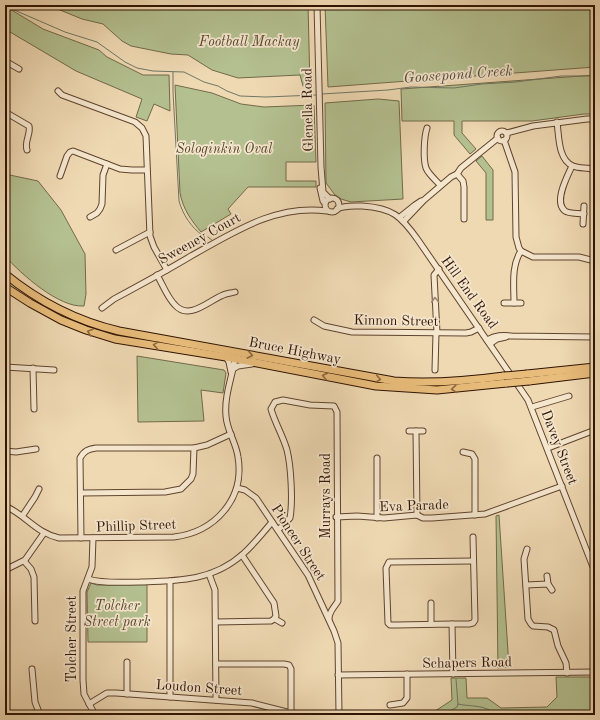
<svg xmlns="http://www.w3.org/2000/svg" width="600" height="720" viewBox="0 0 600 720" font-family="'Old Standard TT',serif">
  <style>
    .green { fill: #b4c090; stroke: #726a49 }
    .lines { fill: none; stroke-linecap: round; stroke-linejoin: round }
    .stream { stroke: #6f7766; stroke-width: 1 }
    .minor-casing { stroke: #5f442e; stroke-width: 7 }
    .highway-casing { stroke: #2f1302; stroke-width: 9 }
    .minor { stroke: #f5e6ce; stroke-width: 5 }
    .highway { stroke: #e8bc7a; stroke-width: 7 }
    .highway-bridge-casing { stroke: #2f1302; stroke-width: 9; stroke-linecap: butt }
    .highway-bridge { stroke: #e8bc7a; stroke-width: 7 }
    .oneway { stroke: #9c8772 }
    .oneway2 { stroke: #8c683e }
    .labels { text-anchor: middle; stroke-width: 3.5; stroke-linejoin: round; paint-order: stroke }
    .park-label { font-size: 14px; font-style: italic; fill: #57472d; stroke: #f5e6ce }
    .street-label { font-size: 14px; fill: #2f1302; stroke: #f5e6ce }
    .water-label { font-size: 15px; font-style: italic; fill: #544d3c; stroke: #f5e6ce }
  </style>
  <rect width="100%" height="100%" fill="#efd9b3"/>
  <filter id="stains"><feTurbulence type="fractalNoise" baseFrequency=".005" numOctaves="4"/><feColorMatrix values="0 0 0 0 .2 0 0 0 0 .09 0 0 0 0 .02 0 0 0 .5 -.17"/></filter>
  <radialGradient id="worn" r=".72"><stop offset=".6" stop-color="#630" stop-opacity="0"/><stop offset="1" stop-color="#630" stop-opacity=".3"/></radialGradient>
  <g class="green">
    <path d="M48 5H308L310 86H303L300 75 238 78 212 70 188 55 171 54 131 46 122 41 103 24 82 19Z"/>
    <path d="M325 5H595V67L328 87Z"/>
    <path d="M5 6 43 29 99 50 107 57 143 75H169L170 111 154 104 147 121 136 117 142 99 76 71 5 29Z"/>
    <path d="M595 75V114H584L532 121H462V133L476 149 470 154 454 135V121H402L401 89Z"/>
    <path d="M175 85 212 93 241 104 264 107 314 105 316 162H286V181H316V187H248L228 209 231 214 201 232C191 220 183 209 180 193Z"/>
    <path d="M378 99 399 101 403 199 351 202 341 199 335 195 326 183 325 103Z"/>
    <path d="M482 156 493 170V220H486V173L476 161Z"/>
    <path d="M5 174 38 181 61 210 85 254 86 294 84 306C59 308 21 274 5 256Z"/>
    <path d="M137 356 224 370 226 373 223 393 201 390 204 421 138 422Z"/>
    <path d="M499 515 509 667 498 668 496 516Z"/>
    <path d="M91 583 97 585 147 584V642H88L87 592Z"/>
    <path d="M556 677H592L594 680 595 689 591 693 595 704V714L483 715 477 714 429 715 452 700 451 678H466L467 698H487L501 708 547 707 557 697Z"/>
  </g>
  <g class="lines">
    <g class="stream">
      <path d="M5 6 65 32 97 42 125 62 137 68 153 71 184 72 204 82 218 86 227 91 240 96 266 97 316 95"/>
      <path d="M173 72V92L179 201C183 215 191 227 202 235"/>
      <path d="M322 94 388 90 411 87 454 88 482 84 516 82 561 76H595"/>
      <path d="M208 237 213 241"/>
      <path d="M456 679 458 704"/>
      <path d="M443 715 457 707 458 704C471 707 486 704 496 715"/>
    </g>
    <g class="minor-casing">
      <g id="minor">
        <path d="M317 5 321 167 323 192 330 199"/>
        <path d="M5 61 19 69"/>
        <path d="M58 91 62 95 135 122 142 128 146 136 150 236 154 247 167 270"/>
        <path d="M5 112 29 126C31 134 24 142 27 150"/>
        <path d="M557 122C559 136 558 160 573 166 580 169 588 167 595 170"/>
        <path d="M427 128C424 137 423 159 426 168 429 175 436 180 440 185"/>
        <circle cx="502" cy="136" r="5"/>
        <path d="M507 133 533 126 587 119H595"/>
        <path d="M504 140 515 172 516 237 519 248 521 251 533 257H579L595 261"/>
        <path d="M572 166C568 175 553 202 565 211 569 214 578 213 584 214"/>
        <path d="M457 174 463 181 464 187V219"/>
        <path d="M60 176 67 156 70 152 73 151 120 169 132 170H147"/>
        <path d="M320 188 323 201 325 203"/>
        <circle cx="332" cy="205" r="7"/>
        <path d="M337 209C345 205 353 206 362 206 393 208 401 216 418 240L528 400 595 572"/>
        <path d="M90 217 97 213 100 209 102 204 103 175 107 164"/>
        <path d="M400 217 415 205 421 201"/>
        <path d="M404 221 424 200 451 177 457 174 461 168 498 138"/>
        <path d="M583 224 584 206"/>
        <path d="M116 250 150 232"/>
        <path d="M157 275C163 285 167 297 175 305 190 322 211 298 226 294 229 293 232 293 235 292"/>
        <path d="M504 303H521"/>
        <path d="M514 303C514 286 511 266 521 251"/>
        <path d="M102 308 114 299C140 285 166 271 191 256 234 232 276 204 327 211"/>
        <path d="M314 320 324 326 352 332 466 333 471 332 479 328"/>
        <path d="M437 333 434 275 439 269"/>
        <path d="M487 340C496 335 502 335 512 336L595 337"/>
        <path d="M490 344 497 339 506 337"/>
        <path d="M226 357 229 362 231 372"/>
        <path d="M5 367 54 370"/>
        <path d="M33 368 34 409"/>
        <path d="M233 369 238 366 252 364"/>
        <path d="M435 370 436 333"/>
        <path d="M532 407 569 396"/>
        <path d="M409 431H423"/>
        <path d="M416 431 417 515"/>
        <path d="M548 448 595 430"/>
        <path d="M5 451 16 452 36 449"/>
        <path d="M463 452 472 454 475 459V515"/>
        <path d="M237 488 245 490 256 498 308 575 334 631 338 643 339 715"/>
        <path d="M82 493 165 492 181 489 191 479 193 474 194 448"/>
        <path d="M5 506C26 515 36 533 59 538L174 537C215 532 245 499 238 457 236 442 227 431 226 416 224 397 232 377 235 359"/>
        <path d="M23 515 35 497 39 489"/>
        <path d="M336 517 357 516 384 518 417 515 423 518H432L485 514 562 486"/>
        <path d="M377 518V458"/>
        <path d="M278 530 290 518C293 501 291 466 287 450 283 436 275 423 271 409L275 402 283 400 310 405 334 406 337 412 338 601C334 608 329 611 329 619"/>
        <path d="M81 538 80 458C84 451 88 449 96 448H194L207 445 231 434"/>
        <path d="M93 538 92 567 83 591V680L84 694 95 715"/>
        <path d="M527 549 524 559 528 619 531 624 533 626 548 627 554 630 558 646 566 663 567 673"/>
        <path d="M24 561 31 569 34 577 35 621"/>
        <path d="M5 570 25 560 44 533"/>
        <path d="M209 574 215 590V595L216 700"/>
        <path d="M547 576 548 584"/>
        <path d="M88 579C104 584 123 582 140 582 178 581 213 581 243 554 254 544 263 533 272 522"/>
        <path d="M170 581V697"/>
        <path d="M526 585 548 584 552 590"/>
        <path d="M431 603V624"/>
        <path d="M275 619 282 623"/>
        <path d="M216 622 271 621 274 619 276 616 274 603 242 555"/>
        <path d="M452 624H469L473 623 475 620 473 537"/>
        <path d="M216 664H284L289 665 291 669V713"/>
        <path d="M32 669 35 702 40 715"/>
        <path d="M453 674 452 624 397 625H390L388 623 386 568 389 562H391L473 561"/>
        <path d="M338 675 595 672"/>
        <path d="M127 694V662"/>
        <path d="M89 704 107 693H116L252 703 291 713 309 715"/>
        <path d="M390 705 403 703 407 698V674"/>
      </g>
    </g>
    <g class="highway-casing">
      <g id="highway">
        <path d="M5 274C38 301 77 321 119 331L394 381C431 384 467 381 504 376"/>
        <path d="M5 287 30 303 61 320 86 330 115 339 226 357 376 386 437 390 507 383"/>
        <path d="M527 374 595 367"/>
        <path d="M529 381 595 373"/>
      </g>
    </g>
    <use href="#minor" class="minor"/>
    <use href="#highway" class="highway"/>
    <g class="highway-bridge-casing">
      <g id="highway-bridge">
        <path d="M504 376 527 374"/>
        <path d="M507 383 529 381"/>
      </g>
    </g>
    <use href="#highway-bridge" class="highway-bridge"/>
  </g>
  <defs><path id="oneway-chevron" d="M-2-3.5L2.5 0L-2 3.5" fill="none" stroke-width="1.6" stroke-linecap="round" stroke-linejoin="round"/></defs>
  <use class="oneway" href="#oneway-chevron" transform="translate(435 300) rotate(-93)"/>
  <g class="oneway2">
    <use href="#oneway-chevron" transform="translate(90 332) rotate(-161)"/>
    <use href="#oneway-chevron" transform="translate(156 345) rotate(-171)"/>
    <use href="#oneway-chevron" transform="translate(250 355) rotate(11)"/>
    <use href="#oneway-chevron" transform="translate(325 376) rotate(-169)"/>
    <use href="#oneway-chevron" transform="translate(378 379) rotate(10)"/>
    <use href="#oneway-chevron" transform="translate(454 389) rotate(175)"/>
  </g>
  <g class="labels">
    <g class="park-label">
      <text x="249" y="46">Football Mackay</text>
      <text x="224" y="153">Sologinkin Oval</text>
      <text x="117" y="610">Tolcher<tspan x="117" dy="16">Street park</tspan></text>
    </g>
    <g class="street-label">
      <text transform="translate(307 110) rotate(-91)" y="5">Glenella Road</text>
      <text transform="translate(199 238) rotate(-29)" y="5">Sweeney Court</text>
      <text transform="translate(470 292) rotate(54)" y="5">Hill End Road</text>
      <text transform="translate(396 320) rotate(1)" y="5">Kinnon Street</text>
      <text transform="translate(295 350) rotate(11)" y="5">Bruce Highway</text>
      <text transform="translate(560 447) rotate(69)" y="5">Davey Street</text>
      <text transform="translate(325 496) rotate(-90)" y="5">Murrays Road</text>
      <text transform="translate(414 505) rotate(-2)" y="5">Eva Parade</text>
      <text transform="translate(136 525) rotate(-2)" y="5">Phillip Street</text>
      <text transform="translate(299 542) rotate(57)" y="5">Pioneer Street</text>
      <text transform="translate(71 639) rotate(-90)" y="5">Tolcher Street</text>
      <text transform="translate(467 662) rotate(-1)" y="5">Schapers Road</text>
      <text transform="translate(199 687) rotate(4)" y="5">Loudon Street</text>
    </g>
    <g class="water-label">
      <text transform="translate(458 74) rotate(-4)" y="5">Goosepond Creek</text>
    </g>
  </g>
  <rect width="600" height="720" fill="none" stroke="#efd9b3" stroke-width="20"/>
  <rect x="6" y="6" width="588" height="708" fill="none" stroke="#2f1302" stroke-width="2"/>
  <rect x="10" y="10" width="580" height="700" fill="none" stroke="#2f1302"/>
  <rect width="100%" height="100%" filter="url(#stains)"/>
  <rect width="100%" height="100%" fill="url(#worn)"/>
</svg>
